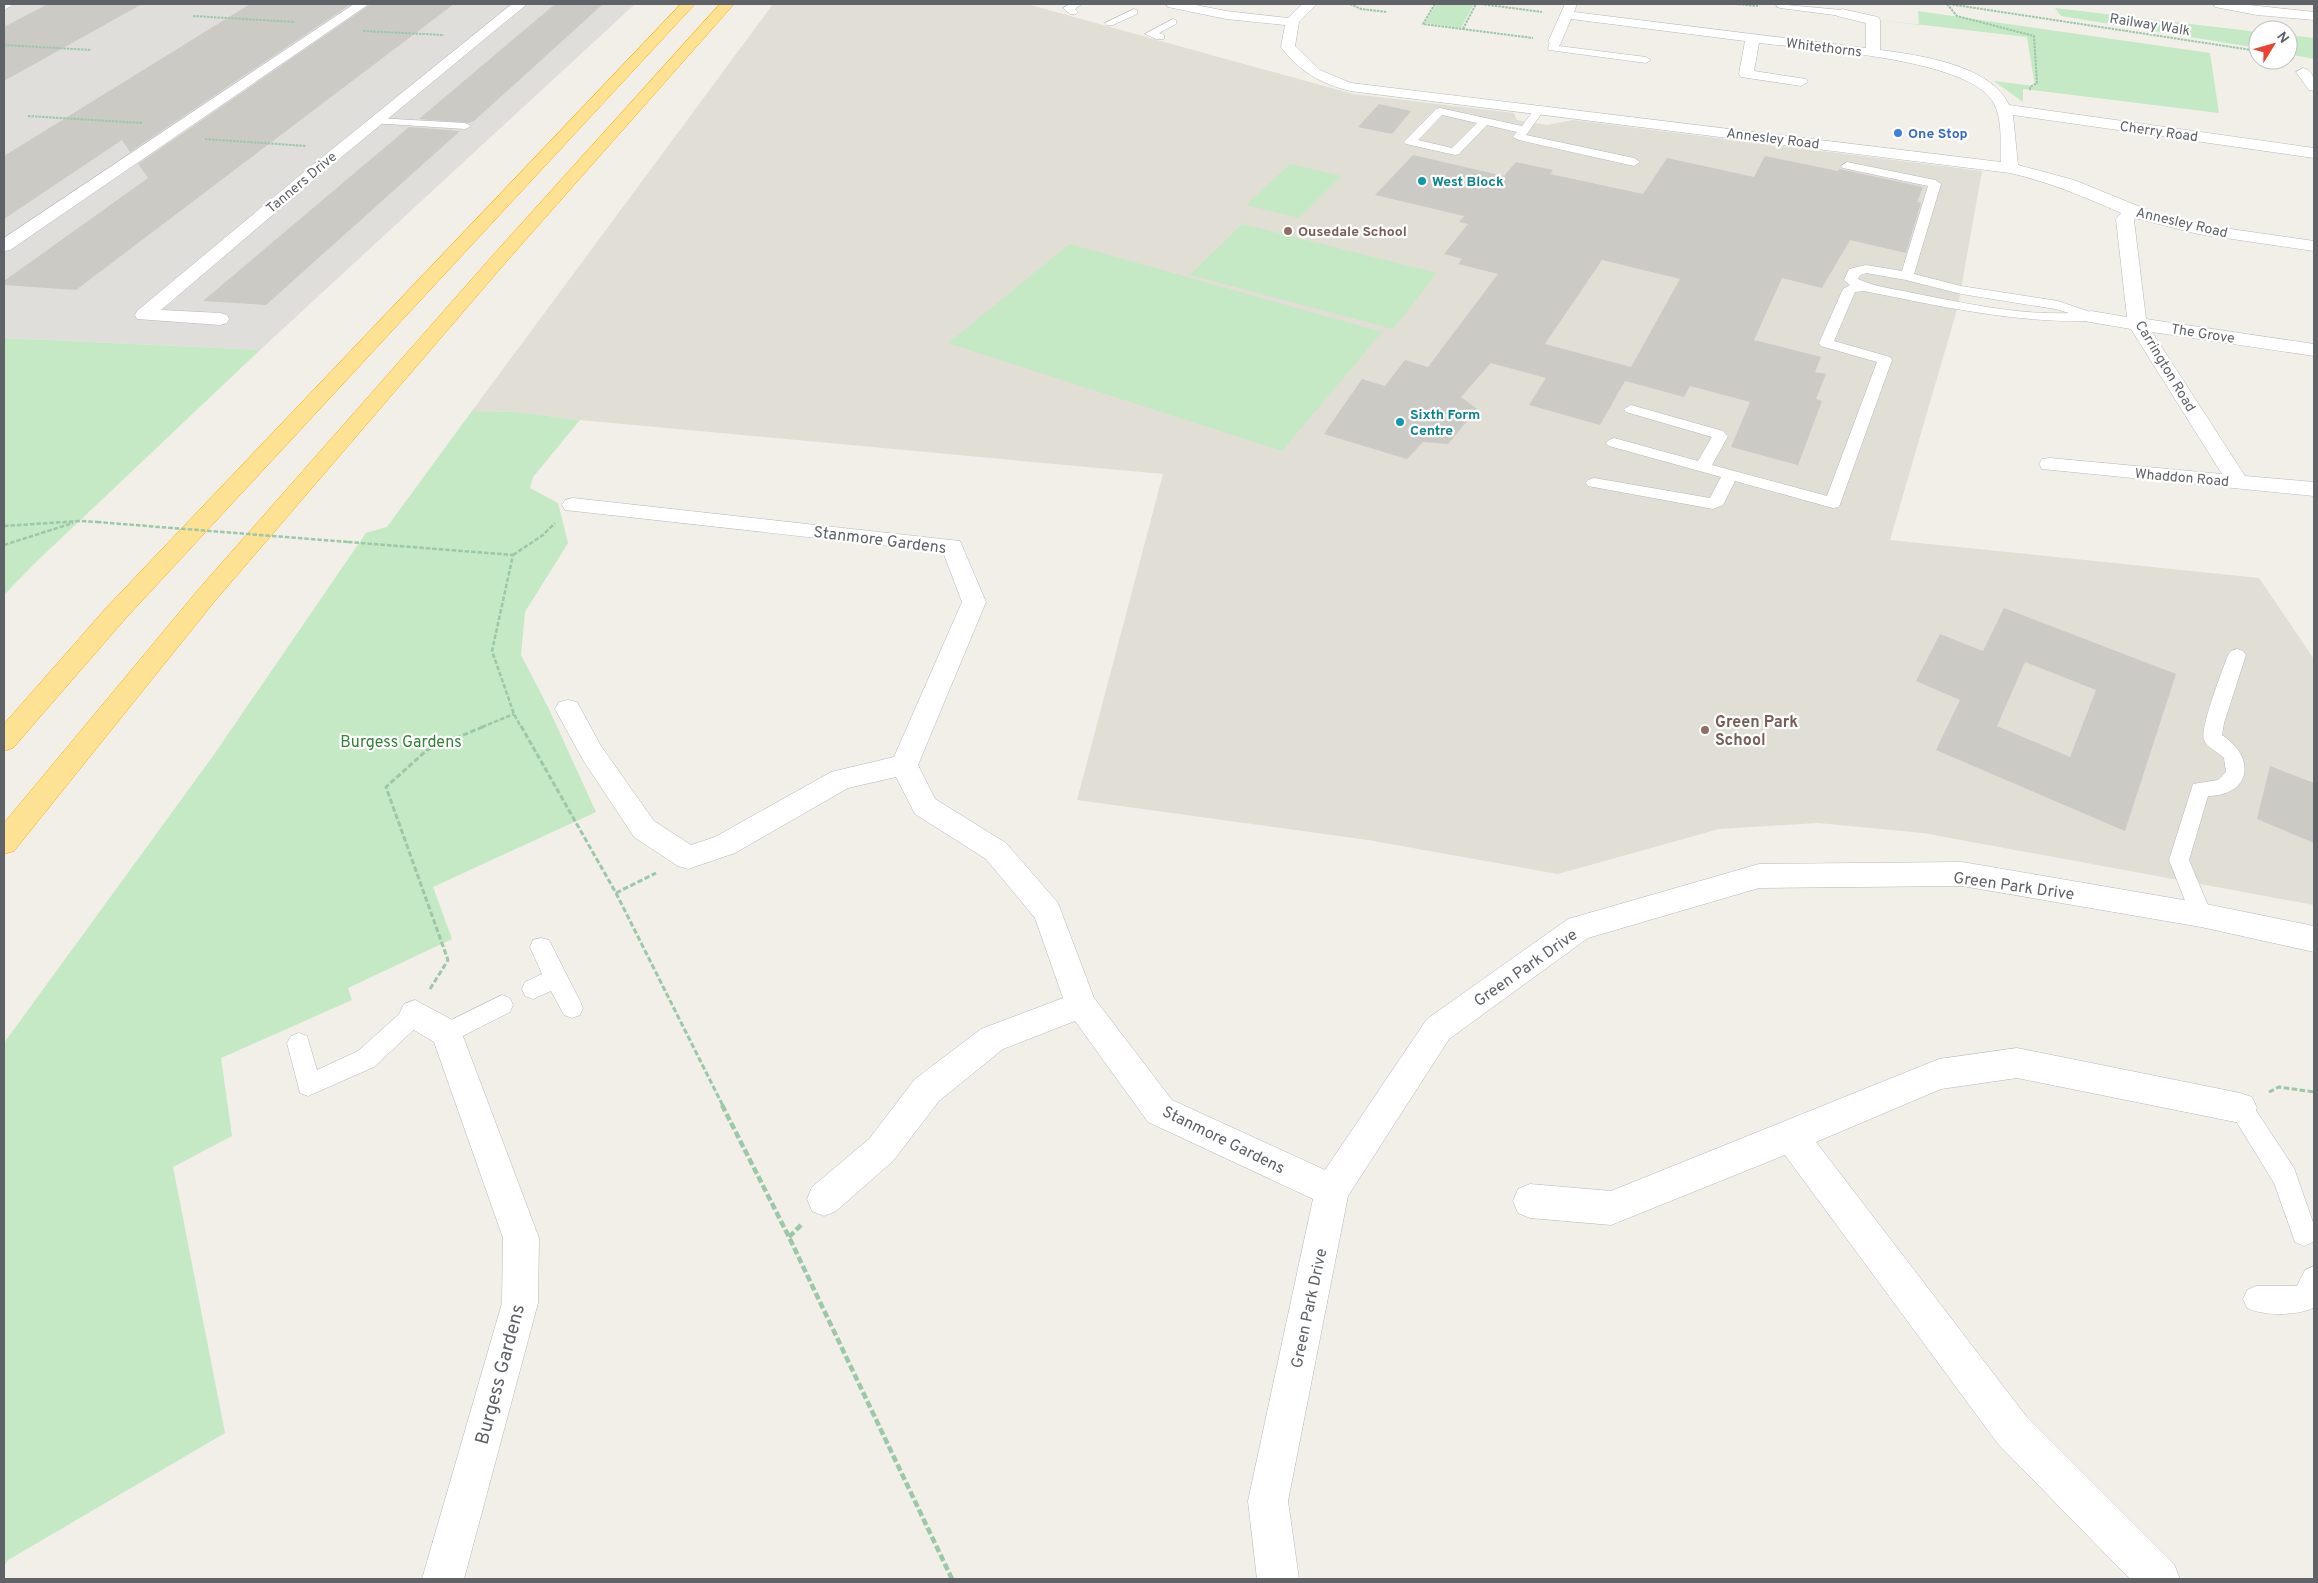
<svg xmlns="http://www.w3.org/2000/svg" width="2318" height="1583" viewBox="0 0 2318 1583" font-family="Overpass,sans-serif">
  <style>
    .industrial { fill: #e0deda }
    .education { fill: #e1ded6 }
    .green { fill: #c5e8c5 }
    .building { fill: #cccac5; fill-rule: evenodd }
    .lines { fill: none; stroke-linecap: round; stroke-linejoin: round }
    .service-casing { stroke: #b5b8bc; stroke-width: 1 }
    .minor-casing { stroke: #b5b8bc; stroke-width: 1 }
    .motorway-casing { stroke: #f9ab00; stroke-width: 1 }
    .path-far3 { stroke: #9cc7a9; stroke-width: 2; stroke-dasharray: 2.5 1; stroke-linecap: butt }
    .path-far2 { stroke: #9cc7a9; stroke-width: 2.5; stroke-dasharray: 4.5 2; stroke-linecap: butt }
    .path-far1 { stroke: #9cc7a9; stroke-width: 3; stroke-dasharray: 5.5 2.5; stroke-linecap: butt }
    .path { stroke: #9cc7a9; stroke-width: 4.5; stroke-dasharray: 7 3; stroke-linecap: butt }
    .service { fill: #fff; fill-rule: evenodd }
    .minor { fill: #fff; fill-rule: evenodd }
    .motorway { fill: #fde293; fill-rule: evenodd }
    .path-bridge { stroke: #9cc7a9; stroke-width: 2.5; stroke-dasharray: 4.5 2; stroke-linecap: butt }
    .shop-dot { fill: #3f7fe0; stroke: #fff; stroke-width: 2 }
    .culture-dot { fill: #0f9aa8; stroke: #fff; stroke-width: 2 }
    .education-dot { fill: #8d6e63; stroke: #fff; stroke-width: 2 }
    .labels { text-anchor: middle; stroke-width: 4.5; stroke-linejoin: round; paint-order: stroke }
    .far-street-label { font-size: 14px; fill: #5f6368; stroke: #fff }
    .far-shop-label { font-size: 14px; font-weight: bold; fill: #366cbe; stroke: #fff; text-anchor: start }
    .far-culture-label { font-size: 14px; font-weight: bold; fill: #0d838f; stroke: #fff; text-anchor: start }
    .far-education-label { font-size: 14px; font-weight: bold; fill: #785e54; stroke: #fff; text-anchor: start }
    .street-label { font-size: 16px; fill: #5f6368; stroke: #fff }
    .education-label { font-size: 16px; font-weight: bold; fill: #785e54; stroke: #fff; text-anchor: start }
    .park-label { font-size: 16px; fill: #348238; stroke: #fff }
    .near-street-label { font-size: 19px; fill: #5f6368; stroke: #fff }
  </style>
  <rect width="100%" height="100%" fill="#f1efe8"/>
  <path class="industrial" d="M4 4H635L260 350 4 338Z"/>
  <path class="education" d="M773 4H1027L1353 94 1514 113 1517 120 1547 125 1573 120 1982 171 1958 306 1890 540 2259 578 2314 659V905L1923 833 1818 823 1719 829 1558 874 1368 840 1077 800 1163 474 580 420 516 412 472 411Z"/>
  <g class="green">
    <path d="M1437 4H1474L1461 28 1425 23Z"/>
    <path d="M2055 8 2258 32V48L2061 16Z"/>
    <path d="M1918 11 2210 53 2219 113 2023 89V102L1994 81 2035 86 2027 37 1880 20 1919 25Z"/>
    <path d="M2288 35 2314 38V59L2288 54Z"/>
    <path d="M1290 164 1341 176 1299 218 1246 205Z"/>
    <path d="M1242 224 1437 273 1393 329 1190 275Z"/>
    <path d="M1070 244 1382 332 1282 451 948 343Z"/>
    <path d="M4 338 260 350 34 564 4 595Z"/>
    <path d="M472 411 516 412 580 420 533 477 530 488 558 503 568 543 525 612 521 655 548 707 596 812 433 887 452 939 348 988 352 1000 221 1058 232 1136 173 1167 225 1433 8 1560 4 1566V1043L213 756 366 533 387 527Z"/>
  </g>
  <g class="building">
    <path d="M48 4H142L4 81V27Z"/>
    <path d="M250 4H351L130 152 122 140 4 219V156Z"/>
    <path d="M371 4H454L76 290 4 285V281L148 178 138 164Z"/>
    <path d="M555 4H603L474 121 469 123 419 119Z"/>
    <path d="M1379 104 1411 111 1392 134 1358 127Z"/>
    <path d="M409 127 460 131 266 305 203 301Z"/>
    <path d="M1413 155 1504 176 1516 162 1553 170 1550 174 1643 194 1667 158 1754 177 1765 156 1838 171 1839 169 1923 187 1917 202 1921 203 1906 253 1850 240 1822 288 1782 278 1754 340 1821 357 1815 372 1826 374 1816 399 1822 401 1798 465 1731 447 1750 402 1690 386 1684 397 1625 381 1600 425 1529 405 1546 378 1491 363 1461 397 1477 409 1448 444 1423 442 1407 459 1324 434 1362 379 1385 386 1405 360 1428 367 1498 274 1458 264 1462 259 1444 254 1468 224 1459 222 1464 216 1375 195ZM1602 260 1680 279 1631 367 1545 344Z"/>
    <path d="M2004 608 2176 674 2125 831 1936 750 1960 700 1916 681 1940 634 1983 651ZM2025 662 2096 690 2070 757 1997 726Z"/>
    <path d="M2270 766 2314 783V843L2257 819Z"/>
  </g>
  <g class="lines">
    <g class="service-casing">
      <g id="service">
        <path d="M1070 4H1082L1075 9 1078 12 1076 14H1070L1063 8Z"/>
        <path d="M1776 4 1842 10 1847 13 1842 16 1780 8 1777 7Z"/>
        <path d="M1134 9 1137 10V14L1113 25H1107L1105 23Z"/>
        <path d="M1173 19 1176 20V24L1159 33 1164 35V39H1156L1145 34Z"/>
        <path d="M1555 39 1560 42 1559 46 1646 57 1651 60 1646 63 1549 50 1548 48 1550 42Z"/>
        <path d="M1539 107 1544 110 1526 135 1634 158 1640 162 1634 166 1519 140 1513 137 1517 132 1487 125 1459 154 1455 155 1406 144 1404 142 1436 109 1440 108 1522 126 1535 108ZM1442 115 1477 123 1452 148 1418 140Z"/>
        <path d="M376 118 465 123 471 126 465 129 372 123 370 121 372 119Z"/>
        <path d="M1847 162 1935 180 1941 184 1914 274 1961 286 2058 301 2096 314 2098 317 2091 321C2014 323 1939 306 1864 291L1855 292 1834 341 1890 357 1892 360 1839 507 1833 508 1735 481 1723 505 1713 509 1588 486 1586 483 1588 480 1594 478 1710 498 1721 477 1609 446 1606 443 1609 440 1614 438 1698 461 1712 437 1626 412 1624 409 1631 405 1723 431 1728 436 1712 465 1827 496 1877 362 1821 346 1819 343 1843 289 1850 285 1844 280 1849 269 1866 265 1902 271 1928 186 1843 168 1841 166ZM1866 273 1906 280 1961 294 2055 309 2069 313C2017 315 1964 303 1913 293 1895 289 1875 287 1858 279L1860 275Z"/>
        <path d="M2237 649 2243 651 2246 655 2224 723 2222 735C2256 757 2252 795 2208 796L2189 860 2212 915 2209 921 2201 924 2193 921 2169 860 2193 784 2218 780 2226 772 2224 758C2218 752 2207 747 2204 740 2199 730 2223 669 2228 655L2231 651Z"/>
        <path d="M541 938 549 940 580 1001 583 1008 580 1015 572 1018 564 1015 551 991 533 999 525 996 522 989 525 982 542 974 530 947 533 940Z"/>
        <path d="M502 995 510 998 513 1005 510 1012 455 1040 447 1043 439 1040 435 1033 439 1026Z"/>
        <path d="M415 1004 423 1007 426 1014 423 1021 374 1067 308 1096 300 1093 287 1043 291 1036 299 1033 307 1036 317 1070 358 1051 407 1007Z"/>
        <path d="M2240 1097 2249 1100 2294 1168 2314 1225 2313 1242 2304 1246 2295 1242 2274 1183 2228 1108 2231 1100Z"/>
        <path d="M2314 1266 2313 1308C2296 1316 2264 1316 2247 1308L2243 1299 2247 1290 2256 1286H2297L2305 1270Z"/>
      </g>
    </g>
    <g class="minor-casing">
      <g id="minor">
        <path d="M4 4H14L4 10Z"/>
        <path d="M354 4H369L10 250 4 251V238Z"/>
        <path d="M512 4H527L316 178 161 310 220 313 227 315 229 319 227 323 220 325 137 319 135 315 137 311 304 172Z"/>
        <path d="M1166 4H1191L1226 11 1288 18 1302 4H1317L1299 22 1295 46 1320 70 1351 83 2001 162C2000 143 2003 119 1993 102 1968 58 1808 49 1759 43L1754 71 1806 79 1808 82 1801 86 1741 77 1739 74 1745 41 1571 19 1560 45 1555 46 1548 42 1565 4H1577L1574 12 1866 48V23L1837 16 1835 13 1842 9 1878 17 1880 20V50C1919 55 1991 65 2009 105L2314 148V158L2013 115 2018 165 2074 180 2165 217 2217 227 2314 241V251L2198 234 2135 218 2134 220 2146 319 2314 344V356L2152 332 2245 476 2314 482V496L2042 469 2039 464 2042 459 2050 458 2222 474 2131 329 2084 321 2082 317 2084 313 2091 311 2127 317 2116 219 2121 213C2085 197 2049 182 2010 173L1350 91C1322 84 1298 71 1281 47L1285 25 1226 19 1168 7Z"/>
        <path d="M2213 4H2240L2314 12V20L2257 15 2215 7Z"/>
        <path d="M2303 68C2315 71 2314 81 2314 91L2309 90 2296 72Z"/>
        <path d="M573 498 960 541 986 602 918 765 935 799 1006 843 1058 903 1094 998 1172 1100 1325 1170 1427 1019 1568 919 1759 864 1962 862 2201 903 2314 926V952L2201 927 1962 886 1759 888 1588 938 1449 1039 1348 1196 1288 1501 1299 1579H1257L1248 1501 1313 1199 1148 1122 1075 1021 1003 1049 939 1101 893 1161 836 1211 824 1216 812 1211 807 1199 812 1187 869 1139 915 1079 981 1029 1063 998 1035 918 986 859 915 814 896 777 848 788 735 853 688 869 678 866 634 837 583 760 555 709 559 702 568 700 577 702 601 746 654 821 691 845 715 837 831 772 894 757 962 602 943 552 565 510 562 505 565 500Z"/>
        <path d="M415 1000 458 1023 539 1238 538 1303 464 1579H422L502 1303 503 1238 434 1042 404 1024 399 1014 404 1004Z"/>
        <path d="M2017 1048 2240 1093 2252 1097 2257 1108 2252 1119 2240 1123 2017 1078 1941 1089 1816 1142 2026 1416 2174 1564 2180 1579H2130L1998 1444 1785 1155 1611 1225 1530 1218 1518 1213 1513 1201 1518 1189 1530 1184 1611 1191 1939 1059Z"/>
      </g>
    </g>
    <g class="motorway-casing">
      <g id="motorway">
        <path d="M681 4H695L125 619 13 748 4 751V724L107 607Z"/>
        <path d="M720 4H734L506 262 214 602 14 851 4 854V823L198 590 494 254Z"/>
      </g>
    </g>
    <g class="path-far3">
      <path d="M1350 4 1361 9 1387 12"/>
      <path d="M1435 4 1423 24 1533 38"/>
      <path d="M1481 4 1542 12"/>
      <path d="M1735 4 1758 6"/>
      <path d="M1947 4 1957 16 2034 36 2037 83 2030 87V91"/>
      <path d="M1949 4 2258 51"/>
      <path d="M193 16 295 22"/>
      <path d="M1463 29 1476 4"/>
      <path d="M363 31 444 35"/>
      <path d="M4 45 91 50"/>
      <path d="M28 116 142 123"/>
      <path d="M205 139 306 146"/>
    </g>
    <g class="path-far2">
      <path d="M4 526 80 521 97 522"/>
      <path d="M348 542 513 555 492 651 514 714 521 727"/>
      <path d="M4 545 73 523"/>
      <path d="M513 555 543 535 555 523"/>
      <path d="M482 727 514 714"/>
    </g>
    <g class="path-far1">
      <path d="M521 726 616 893 723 1106"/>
      <path d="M616 893 656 873"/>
      <path d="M430 989 448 960 386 787 427 750 485 726"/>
      <path d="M2269 1092 2279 1087 2314 1092"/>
    </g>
    <g class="path">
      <path d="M722 1105 789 1237 952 1579"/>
      <path d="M789 1237 802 1224"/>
    </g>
    <use href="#service" class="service"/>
    <use href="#minor" class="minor"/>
    <use href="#motorway" class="motorway"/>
    <path class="path-bridge" d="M97 522 348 542"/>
  </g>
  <circle class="shop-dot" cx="1898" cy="133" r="5"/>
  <g class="culture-dot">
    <circle cx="1422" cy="181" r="5"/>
    <circle cx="1400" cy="422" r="5"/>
  </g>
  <g class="education-dot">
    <circle cx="1288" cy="231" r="5"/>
    <circle cx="1705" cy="730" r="5"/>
  </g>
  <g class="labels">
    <g class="far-street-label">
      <text transform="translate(2150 24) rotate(9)" y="5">Railway Walk</text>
      <text transform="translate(1824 47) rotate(7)" y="5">Whitethorns</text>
      <text transform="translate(2159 131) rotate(8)" y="5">Cherry Road</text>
      <text transform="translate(1773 138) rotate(7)" y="5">Annesley Road</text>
      <text transform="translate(301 182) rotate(-40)" y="5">Tanners Drive</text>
      <text transform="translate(2182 222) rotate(13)" y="5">Annesley Road</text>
      <text transform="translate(2203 333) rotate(9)" y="5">The Grove</text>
      <text transform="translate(2166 366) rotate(59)" y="5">Carrington Road</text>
      <text transform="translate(2182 477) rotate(5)" y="5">Whaddon Road</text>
    </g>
    <g class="far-shop-label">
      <text x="1908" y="138">One Stop</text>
    </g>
    <g class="far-culture-label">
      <text x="1432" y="186">West Block</text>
      <text x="1410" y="419">Sixth Form<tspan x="1410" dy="16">Centre</tspan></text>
    </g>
    <g class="far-education-label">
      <text x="1298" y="236">Ousedale School</text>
    </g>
    <g class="street-label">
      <text transform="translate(880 539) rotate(7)" y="6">Stanmore Gardens</text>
      <text transform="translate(2014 885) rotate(8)" y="6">Green Park Drive</text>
      <text transform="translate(1525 967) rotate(-35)" y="6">Green Park Drive</text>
      <text transform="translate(1224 1139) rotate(26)" y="6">Stanmore Gardens</text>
      <text transform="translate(1308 1308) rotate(-78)" y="6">Green Park Drive</text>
    </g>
    <g class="education-label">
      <text x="1715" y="727">Green Park<tspan x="1715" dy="18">School</tspan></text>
    </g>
    <g class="park-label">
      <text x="401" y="747">Burgess Gardens</text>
    </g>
    <g class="near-street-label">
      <text transform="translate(499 1374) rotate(-75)" y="7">Burgess Gardens</text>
    </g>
  </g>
  <rect width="2318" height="1583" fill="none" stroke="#5f6368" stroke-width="10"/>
  <g transform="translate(2273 45) rotate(53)"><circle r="24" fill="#ffffff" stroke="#bfc1c3"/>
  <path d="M0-4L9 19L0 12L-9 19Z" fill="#ea4335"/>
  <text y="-8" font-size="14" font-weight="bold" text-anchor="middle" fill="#5f6368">N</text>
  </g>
</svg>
